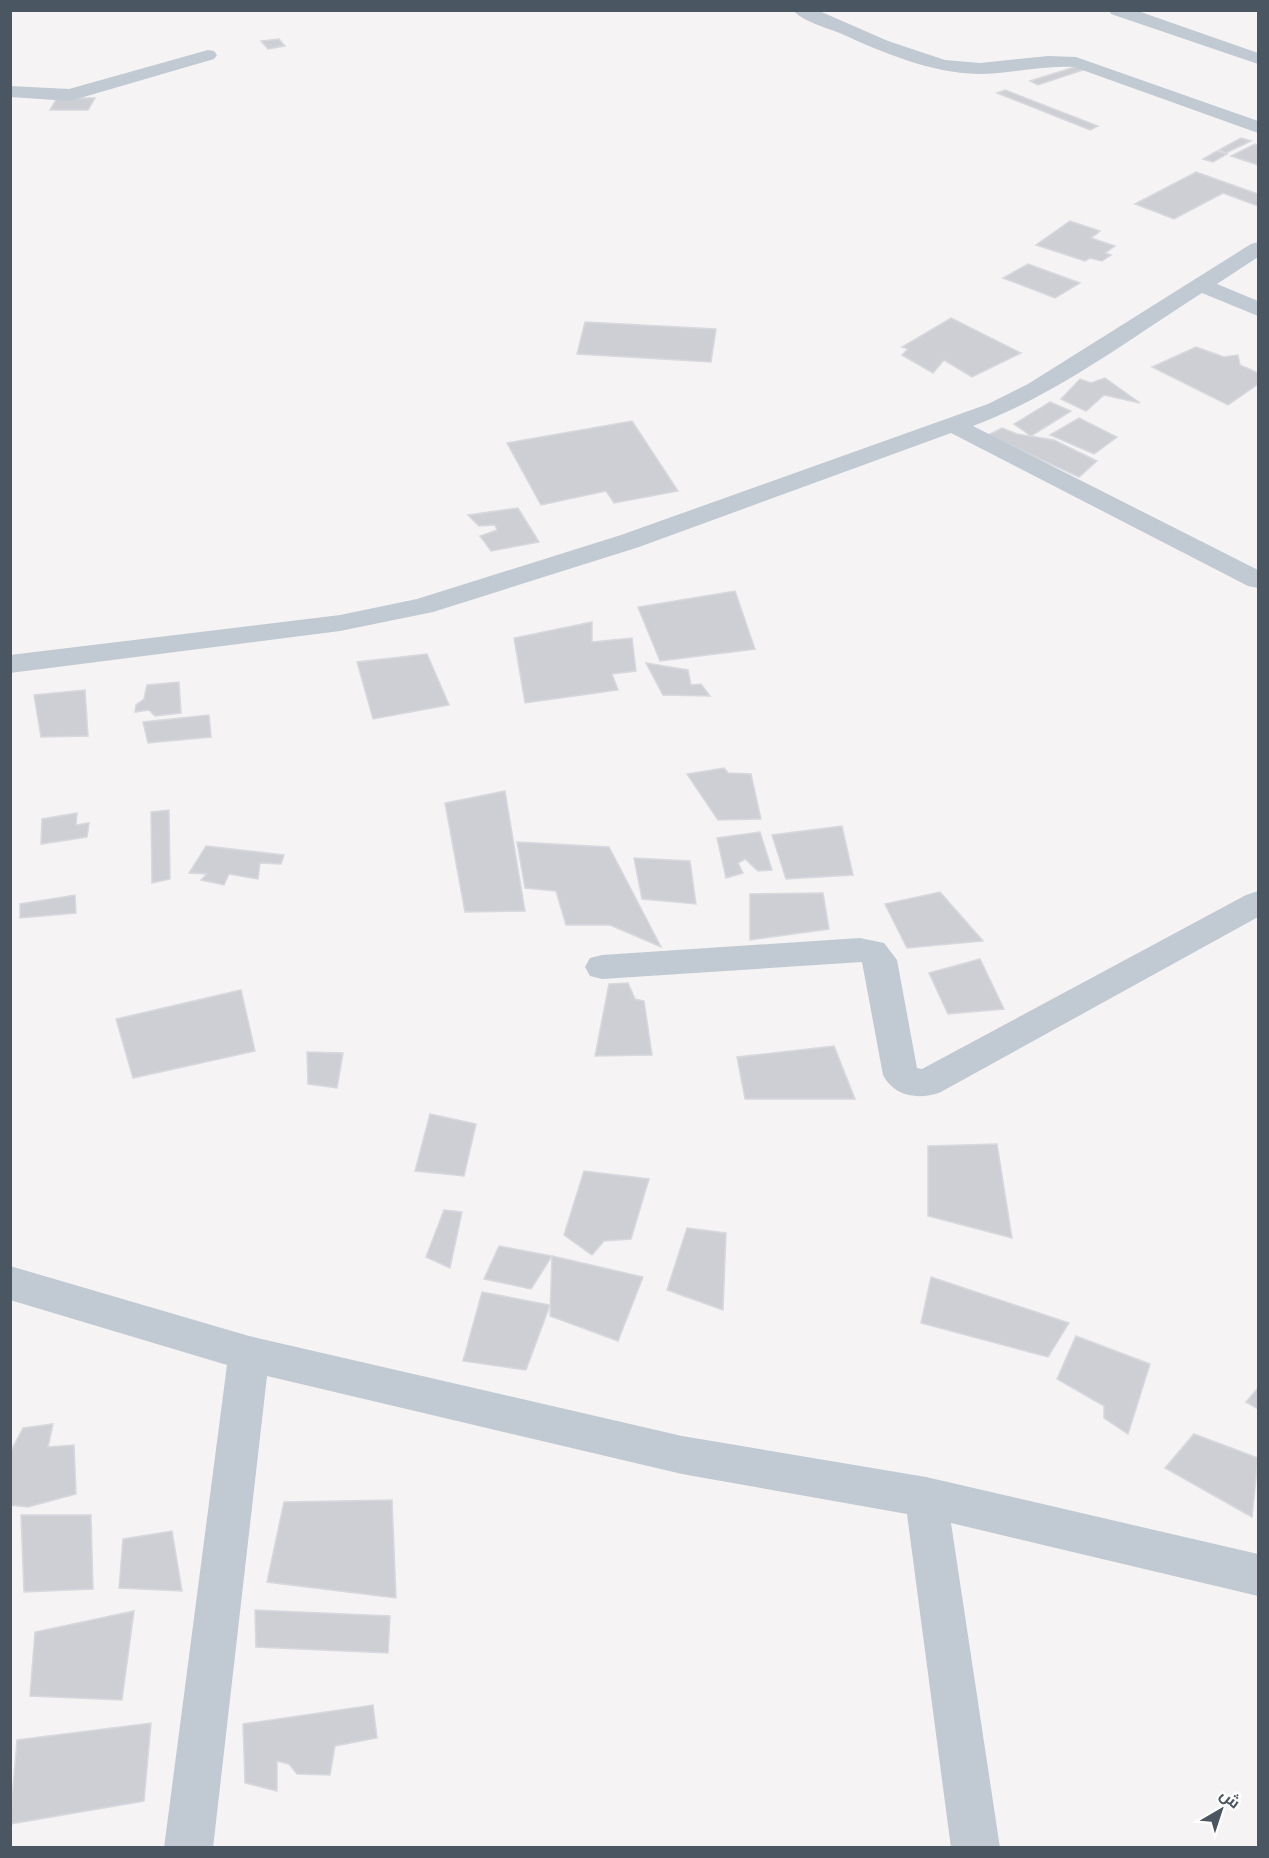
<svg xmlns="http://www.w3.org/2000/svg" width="1269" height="1858" viewBox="0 0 1269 1858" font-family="Figtree,Cairo,sans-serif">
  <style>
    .building { fill: #cdcfd5; stroke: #d7d9de; stroke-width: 1.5 }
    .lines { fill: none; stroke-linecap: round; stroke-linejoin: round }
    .minor { fill: #c1cad2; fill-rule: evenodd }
  </style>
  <rect width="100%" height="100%" fill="#f5f3f3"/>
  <g class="building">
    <path d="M279 39 285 46 268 49 261 41Z"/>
    <path d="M1081 65 1089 68 1038 85 1030 81Z"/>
    <path d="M1005 90 1098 126 1090 130 997 93Z"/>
    <path d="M57 98H95L88 110H50Z"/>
    <path d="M1241 138 1251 141 1226 153 1219 150Z"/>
    <path d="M1255 144 1258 145V165L1231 156Z"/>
    <path d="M1217 151 1227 154 1213 162 1203 159Z"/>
    <path d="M1196 172 1258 194V206L1223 193 1174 219 1135 204Z"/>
    <path d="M1070 221 1100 231 1091 238 1115 246 1105 253 1111 255 1102 261 1090 258 1085 261 1036 245Z"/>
    <path d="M1028 264 1080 283 1055 298 1003 278Z"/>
    <path d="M951 318 1021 353 972 377 944 360 933 373 902 355 908 349 902 347Z"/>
    <path d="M585 322 716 329 711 362 577 354Z"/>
    <path d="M1196 347 1224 357 1238 355 1240 365 1258 373V384L1228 405 1152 367Z"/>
    <path d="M1105 378 1140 403 1104 395 1086 411 1061 399 1080 379 1091 383Z"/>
    <path d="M1050 402 1071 411 1031 436 1014 424Z"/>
    <path d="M1079 418 1117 437 1094 454 1050 435Z"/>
    <path d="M632 421 678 491 614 503 606 491 541 505 507 443Z"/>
    <path d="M1002 428 1017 434 1054 440 1097 461 1079 477 988 435Z"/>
    <path d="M518 508 539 542 491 551 480 536 497 530 495 525 479 526 468 515Z"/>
    <path d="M735 591 755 649 660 661 638 607Z"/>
    <path d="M592 622V642L632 638 636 671 612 674 618 690 525 703 514 638Z"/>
    <path d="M427 654 449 705 373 719 357 662Z"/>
    <path d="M646 663 688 670 691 685 701 684 710 696 663 695Z"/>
    <path d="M179 682 181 713 155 716 149 710 135 712 136 705 144 699 147 685Z"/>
    <path d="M85 690 88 736 41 737 34 695Z"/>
    <path d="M209 715 211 737 148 743 143 722Z"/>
    <path d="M724 768 728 773 751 774 761 819 718 820 687 774Z"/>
    <path d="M505 791 525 911 465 912 445 803Z"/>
    <path d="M169 810 170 879 152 883 151 812Z"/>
    <path d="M77 813 76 825 89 823 87 837 41 844 42 819Z"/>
    <path d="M842 826 853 875 786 879 772 835Z"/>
    <path d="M760 832 772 870 758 871 745 859 738 863 743 873 726 878 717 838Z"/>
    <path d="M517 842 609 847 661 947 610 925H566L556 891 525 888Z"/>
    <path d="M206 846 284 855 281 864 260 863 258 879 229 874 224 885 201 880 207 874 189 873Z"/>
    <path d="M634 858 690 861 696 904 642 899Z"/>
    <path d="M940 892 983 941 907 948 885 904Z"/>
    <path d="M823 893 829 929 750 940V894Z"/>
    <path d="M75 895 76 913 20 918V904Z"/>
    <path d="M980 959 1004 1009 948 1014 929 973Z"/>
    <path d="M628 983 635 999 644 1001 652 1055 595 1056 609 984Z"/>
    <path d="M241 990 255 1051 133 1078 116 1019Z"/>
    <path d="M834 1046 855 1099H745L737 1057Z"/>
    <path d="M307 1052 343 1053 337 1088 308 1084Z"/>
    <path d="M430 1114 476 1124 464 1176 415 1171Z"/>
    <path d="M997 1144 1012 1238 928 1216V1146Z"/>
    <path d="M584 1171 649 1179 631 1239 604 1241 592 1255 564 1235Z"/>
    <path d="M444 1210 462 1212 450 1268 426 1257Z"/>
    <path d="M687 1228 726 1233 723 1310 667 1290Z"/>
    <path d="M499 1246 552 1256 531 1289 484 1279Z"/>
    <path d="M552 1256 643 1277 618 1341 550 1316Z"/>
    <path d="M931 1277 1069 1323 1048 1357 921 1323Z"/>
    <path d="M482 1292 550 1305 526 1370 463 1361Z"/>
    <path d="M1076 1336 1150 1364 1128 1434 1104 1418V1406L1057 1379Z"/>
    <path d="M1258 1388V1409L1246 1402Z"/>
    <path d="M53 1424 48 1447 74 1445 76 1494 28 1507 10 1505V1453L23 1428Z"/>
    <path d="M1194 1434 1258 1458 1252 1517 1165 1468Z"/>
    <path d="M392 1500 396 1598 267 1582 284 1502Z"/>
    <path d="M21 1515H91L93 1589 24 1592Z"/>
    <path d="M172 1531 182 1591 119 1588 123 1539Z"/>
    <path d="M255 1610 390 1616 388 1653 256 1647Z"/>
    <path d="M134 1611 122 1700 30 1696 35 1632Z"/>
    <path d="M373 1705 377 1738 335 1746 330 1775 297 1774 289 1764 277 1761V1791L245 1783 243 1724Z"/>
    <path d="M151 1723 144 1801 10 1824 17 1740Z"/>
  </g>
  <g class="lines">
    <g class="minor">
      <path d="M793 10H817L888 41 945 60 980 63 1048 56 1076 57 1258 121V133L1074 67C1041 65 1010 74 978 74 931 73 884 53 842 34 828 28 803 22 793 10Z"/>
      <path d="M1109 10H1135L1258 53V64L1111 14Z"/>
      <path d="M208 50 214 51 217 55 214 59 70 101 10 97V86L69 89Z"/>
      <path d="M1258 242V257L1217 284 1258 301V316L1202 293C1128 340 1056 395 973 426L1258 570V588L1248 586 951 433 639 547 433 612 340 631 10 673V655L340 615 417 599 621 535 988 404 1028 384 1251 244Z"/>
      <path d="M1258 891V917L939 1093C917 1100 894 1096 883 1075L862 962 602 979 590 976 585 967 590 958 602 955 860 938 884 943 897 960 917 1068 922 1069 1246 895Z"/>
      <path d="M10 1266 249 1336 682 1436 926 1477 1258 1554V1596L951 1523 1000 1848H951L907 1514 682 1474 267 1376 213 1848H164L227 1365 10 1300Z"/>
    </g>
  </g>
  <rect width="1269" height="1858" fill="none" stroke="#4a5661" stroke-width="24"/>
  <g transform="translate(1221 1810) rotate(39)" stroke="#ffffff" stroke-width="4.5" paint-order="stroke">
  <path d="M0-4.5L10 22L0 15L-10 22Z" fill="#4a5661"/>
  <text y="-9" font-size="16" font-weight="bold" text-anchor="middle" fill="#4a5661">ش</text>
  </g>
</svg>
